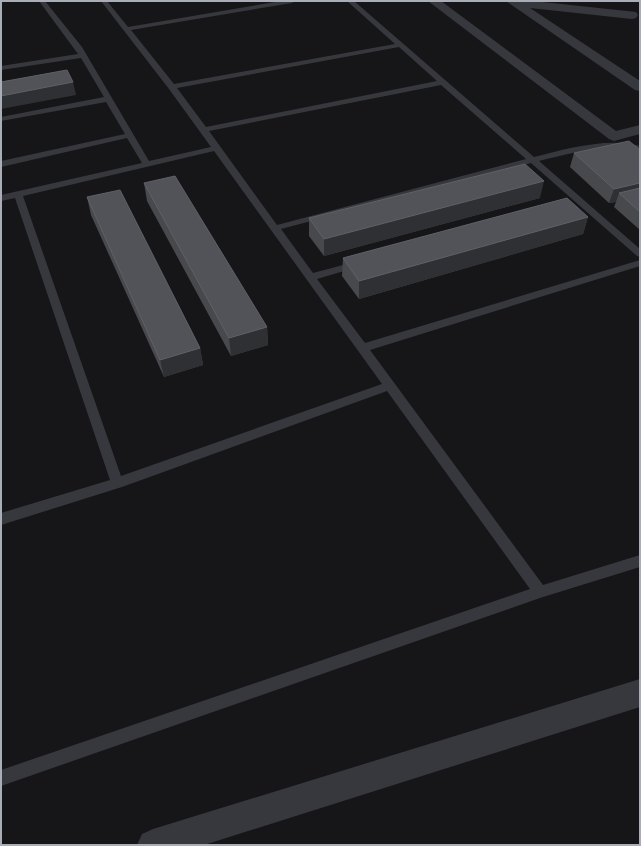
<svg xmlns="http://www.w3.org/2000/svg" width="641" height="846" viewBox="0 0 641 846" font-family="'Golos Text',sans-serif">
  <style>
    .lines { fill: none; stroke-linecap: round; stroke-linejoin: round }
    .lane { fill: #37383d; fill-rule: evenodd }
    .street { fill: #37383d; fill-rule: evenodd }
    .wall { fill: #47494d }
    .shaded-wall { fill: #2f3033 }
    .building { fill: #525359; stroke: #5f6168 }
  </style>
  <rect width="100%" height="100%" fill="#161618"/>
  <g class="lines">
    <path class="lane" d="M39 1H45L82 47 149 161 211 147 169 89 101 1H107L128 27 281 1H295L292 3 131 30 174 84 395 44 347 1H354L534 157C566 149 607 137 640 146V152C607 143 571 153 539 161L640 249V257L637 256 531 163 281 229 313 273 358 261 361 262 363 264 361 266 317 279 365 343 640 260V266L370 350 543 585 640 555V567L540 598 1 786V770L530 589 387 391 122 487 1 525V513L110 480 15 198 1 201V195L142 163 127 138 1 167V161L125 134 106 102 1 121V117L104 97 81 58 1 70V66L78 54ZM399 47 437 81 206 127 177 88ZM441 85 526 159 277 225 209 131ZM214 151 382 384 121 476 23 196Z"/>
    <g class="street">
      <path d="M428 1H441L616 131 640 125V134L614 141 609 139Z"/>
      <path d="M506 1H533L636 12 638 15 636 18 632 19 530 8 640 81V91L635 90Z"/>
      <path d="M640 679V707L204 845H137L142 834 153 829Z"/>
    </g>
  </g>
  <g class="wall">
    <path d="M640 150V230L614 207 616 202 609 203 570 167 574 153Z"/>
    <path d="M144 183 267 327 268 345 231 356 147 201Z"/>
    <path d="M87 197 200 348 203 365 164 377 91 215Z"/>
    <path d="M540 198 324 256 309 236V218Z"/>
    <path d="M588 217 583 234 359 299 342 276 343 258Z"/>
  </g>
  <g class="shaded-wall">
    <path d="M73 82 76 95 1 109V96Z"/>
    <path d="M544 181 540 198 324 256V239Z"/>
    <path d="M640 183V196L619 193 616 202 609 203 614 189Z"/>
    <path d="M588 217 583 234 359 299V281Z"/>
    <path d="M267 327 268 345 231 356 229 338Z"/>
    <path d="M200 348 203 365 164 377 160 360Z"/>
  </g>
  <g class="building">
    <path d="M67 70 73 82 1 96V82Z"/>
    <path d="M629 141 640 150V183L614 189 574 153Z"/>
    <path d="M525 164 544 181 324 239 309 218Z"/>
    <path d="M175 176 267 327 229 338 144 183Z"/>
    <path d="M640 188V212L619 193Z"/>
    <path d="M120 190 200 348 160 360 87 197Z"/>
    <path d="M567 198 588 217 359 281 343 258Z"/>
  </g>
  <rect width="641" height="846" fill="none" stroke="#a8adb8" stroke-width="4"/>
</svg>
